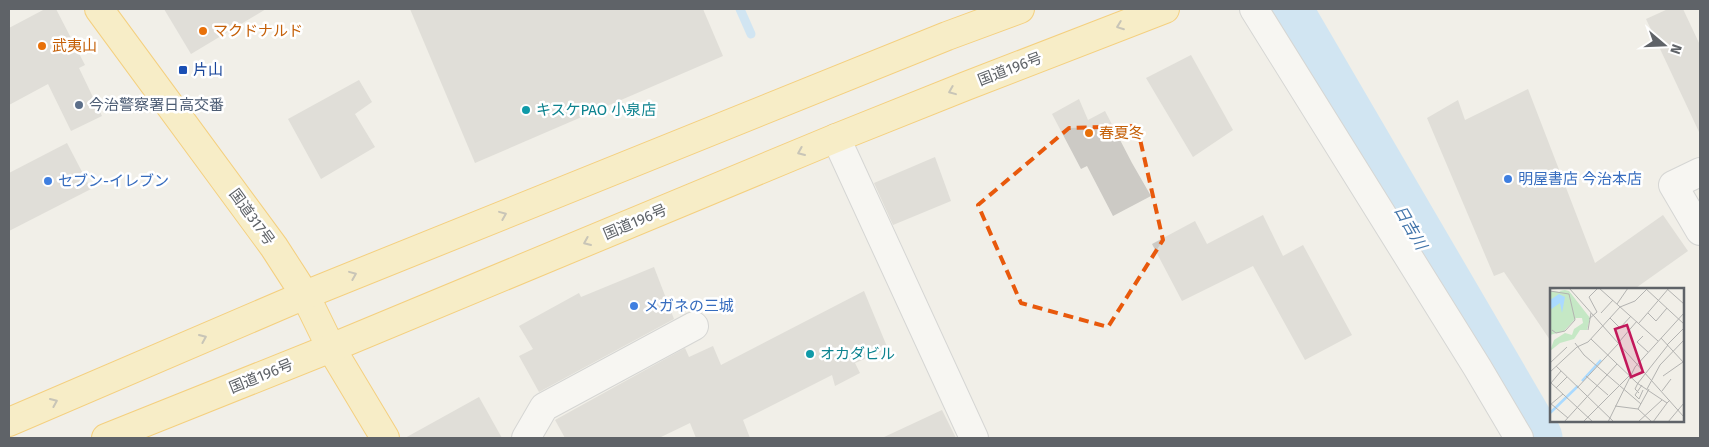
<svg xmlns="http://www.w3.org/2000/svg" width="1709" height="447" viewBox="0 0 1709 447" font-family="'Fira Sans','Noto Sans JP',sans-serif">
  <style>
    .water { fill: url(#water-waves) }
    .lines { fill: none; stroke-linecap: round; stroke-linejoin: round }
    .stream { stroke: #aadaff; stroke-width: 9 }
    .river { stroke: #aadaff; stroke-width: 55 }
    .building { fill: #cccac5 }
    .minor-casing { stroke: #b5b8bc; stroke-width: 30 }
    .trunk-casing { stroke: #f9ab00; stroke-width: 30 }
    .minor { stroke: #fff; stroke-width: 28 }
    .trunk { stroke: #feeaa1; stroke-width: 28 }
    .oneway { stroke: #97927c }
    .marked { fill: none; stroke: #e8590c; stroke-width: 4; stroke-dasharray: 10 6; stroke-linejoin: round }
    .food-dot { fill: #e8710a; stroke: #fff; stroke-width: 2 }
    .transit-dot { fill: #1a4fb4; stroke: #fff; stroke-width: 2 }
    .service-dot { fill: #5c6f8a; stroke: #fff; stroke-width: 2 }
    .culture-dot { fill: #0f9aa8; stroke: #fff; stroke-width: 2 }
    .shop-dot { fill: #3f7fe0; stroke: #fff; stroke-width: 2 }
    .labels { text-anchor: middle; stroke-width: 5; stroke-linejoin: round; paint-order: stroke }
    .food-label { font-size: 15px; fill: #c56008; stroke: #fff; text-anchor: start }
    .street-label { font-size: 15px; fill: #5f6368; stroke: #fff }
    .transit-label { font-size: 15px; fill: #164399; stroke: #fff; text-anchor: start }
    .service-label { font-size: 15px; fill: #4e5e75; stroke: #fff; text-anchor: start }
    .culture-label { font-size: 15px; fill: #0d838f; stroke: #fff; text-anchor: start }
    .shop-label { font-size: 15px; fill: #366cbe; stroke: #fff; text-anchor: start }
    .water-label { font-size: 16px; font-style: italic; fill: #4174aa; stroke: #fff }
    .inset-river { fill: none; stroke: #aadaff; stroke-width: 2.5 }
    .inset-road { fill: none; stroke: #b3b3b1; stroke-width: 1 }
    .view { fill: #c2185b; fill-opacity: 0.15; stroke: #c2185b; stroke-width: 2.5 }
    .inset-edge { fill: none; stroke: #5f6368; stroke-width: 2.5 }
  </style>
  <defs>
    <pattern id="water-waves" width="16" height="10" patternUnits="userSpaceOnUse" patternTransform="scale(1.25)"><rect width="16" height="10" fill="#aadaff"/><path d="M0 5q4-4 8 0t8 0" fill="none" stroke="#8eb4d2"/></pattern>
  </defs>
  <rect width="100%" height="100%" fill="#f1efe8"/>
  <path class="water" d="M1317 37 1345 85 1410 185 1495 349 1546 438H1533L1305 45Z"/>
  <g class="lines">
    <path class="stream" d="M740 9 751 34"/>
    <path class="river" d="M1288 15 1535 438"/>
  </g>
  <g class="building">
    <path d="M45 9H56L85 65 79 68 102 116 71 131 48 84 9 105V28Z"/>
    <path d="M164 9H266L191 54Z"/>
    <path d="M410 9H703L723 56 475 163Z"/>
    <path d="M1668 9H1683L1700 45V134L1646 19Z"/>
    <path d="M1191 55 1233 130 1193 157 1146 78Z"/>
    <path d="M359 80 372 102 355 114 375 147 321 179 288 119Z"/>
    <path d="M1528 89 1595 263 1663 215 1688 251 1633 290H1552V343L1504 272 1494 276 1427 118 1458 100 1465 120Z"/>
    <path d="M1079 99 1088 120 1105 111 1132 163 1151 196 1113 216 1087 166 1081 169 1052 114Z"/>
    <path d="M67 143 91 189 9 231V173Z"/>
    <path d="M935 157 951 201 893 225 874 183Z"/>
    <path d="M1263 215 1283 256 1303 245 1352 335 1305 360 1253 266 1182 301 1152 244 1195 221 1207 244Z"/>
    <path d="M654 267 674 319 539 392 519 356 533 349 519 326 579 293 581 297Z"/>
    <path d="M864 291 888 349 855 363 860 373 835 386 832 375 743 420 750 438H696L690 423 659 438H565L555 420 685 348 689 357 713 346 721 365Z"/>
    <path d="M479 397 502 438H405Z"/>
    <path d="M942 410 956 438H882Z"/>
  </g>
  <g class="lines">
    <g class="minor-casing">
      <g id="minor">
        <path d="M1254 9 1477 367 1519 438"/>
        <path d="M836 138 974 438"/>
        <path d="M1700 172 1673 185 1700 231"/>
        <path d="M526 438 544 407 694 326"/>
      </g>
    </g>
    <g class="trunk-casing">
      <g id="trunk">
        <path d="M99 9 274 247 305 295 331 348 385 438"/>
        <path d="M9 422 305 295 947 36 1020 9"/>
        <path d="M106 438 331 348 836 138 966 86 1165 9"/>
      </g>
    </g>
    <use href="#minor" class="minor"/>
    <use href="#trunk" class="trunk"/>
  </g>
  <defs><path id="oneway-chevron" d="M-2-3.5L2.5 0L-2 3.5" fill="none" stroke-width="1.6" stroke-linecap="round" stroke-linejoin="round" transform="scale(1.25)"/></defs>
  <g class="oneway">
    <use href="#oneway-chevron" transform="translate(1120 26) rotate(159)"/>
    <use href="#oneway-chevron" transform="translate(952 91) rotate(158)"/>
    <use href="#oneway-chevron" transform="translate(801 152) rotate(157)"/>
    <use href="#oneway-chevron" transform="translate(503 215) rotate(-22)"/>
    <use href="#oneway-chevron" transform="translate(587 242) rotate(157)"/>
    <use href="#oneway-chevron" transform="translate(353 275) rotate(-22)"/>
    <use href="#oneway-chevron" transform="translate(203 338) rotate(-23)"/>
    <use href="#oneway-chevron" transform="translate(54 402) rotate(-23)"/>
  </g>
  <path d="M0 0H1709V447H0ZM1137 126 1163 240 1108 327 1021 303 978 205 1069 128Z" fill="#f1efe8" fill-opacity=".55" fill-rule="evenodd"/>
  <path class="marked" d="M1137 126 1163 240 1108 327 1021 303 978 205 1069 128Z"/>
  <g class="food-dot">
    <circle cx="203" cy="31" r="5"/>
    <circle cx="42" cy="46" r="5"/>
    <circle cx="1089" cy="133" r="5"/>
  </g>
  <rect class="transit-dot" x="178" y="65" width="10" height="10" rx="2.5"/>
  <circle class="service-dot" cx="79" cy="105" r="5"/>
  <g class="culture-dot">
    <circle cx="526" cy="110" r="5"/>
    <circle cx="810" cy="354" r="5"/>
  </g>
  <g class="shop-dot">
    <circle cx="1508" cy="179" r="5"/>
    <circle cx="48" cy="181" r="5"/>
    <circle cx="634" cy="306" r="5"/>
  </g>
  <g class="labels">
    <g class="food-label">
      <text x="213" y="36">マクドナルド</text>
      <text x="52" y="51">武夷山</text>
      <text x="1099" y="138">春夏冬</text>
    </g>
    <g class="street-label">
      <text transform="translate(1010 69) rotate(-21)" y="5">国道196号</text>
      <text transform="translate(252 217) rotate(54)" y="5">国道317号</text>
      <text transform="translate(635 222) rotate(-23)" y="5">国道196号</text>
      <text transform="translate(261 376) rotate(-22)" y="5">国道196号</text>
    </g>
    <g class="transit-label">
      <text x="193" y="75">片山</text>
    </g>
    <g class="service-label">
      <text x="89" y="110">今治警察署日高交番</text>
    </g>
    <g class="culture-label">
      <text x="536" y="115">キスケPAO 小泉店</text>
      <text x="820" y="359">オカダビル</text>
    </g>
    <g class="shop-label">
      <text x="1518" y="184">明屋書店 今治本店</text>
      <text x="58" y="186">セブン-イレブン</text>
      <text x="644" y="311">メガネの三城</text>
    </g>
    <g class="water-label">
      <text transform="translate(1411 227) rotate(60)" y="6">日吉川</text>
    </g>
  </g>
  <g transform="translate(1550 288)">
    <rect width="134" height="134" fill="#f1efe8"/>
    <path d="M15 2 19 3 40 30 37 42H30L24 51 10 55 0 63 4 52 15 45 22 47 24 41 33 35 32 30H26L24 12 9 3Z" fill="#c5e8c5"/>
    <path d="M0 3 18 5 26 14V30L14 43 0 47Z" fill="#c5e8c5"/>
    <path d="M9 6 15 9 12 25 10 15 0 22V12Z" fill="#aadaff"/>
    <path class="inset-river" d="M32 93 51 72M0 125 28 98"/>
    <path class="inset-road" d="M19 0 134 129M49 0 108 53M95 0 134 36M116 0 134 16M0 1 15 0M0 3 19 6 25 32 15 43 6 45 2 42M67 16 78 0M51 25 63 12M98 25 106 33 117 20M60 30 70 40 81 28M39 31 47 24 39 9 48 0M89 35 119 0M38 42 41 25M93 48 87 54 98 64M111 50 134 75M41 51 87 95 117 115 120 112M69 54 87 33M25 55 34 67 91 116M117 57 134 40M0 75 17 59M6 78 64 134M0 84 27 59 38 54 70 19 85 13 97 1M36 88 58 107M113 88 133 74M0 94 43 134M1 95 11 83M92 97 85 107 89 111 93 102M6 100 17 89M27 100 68 56M97 101 110 77 134 52M99 101 88 121 102 134M112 103 121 91M89 105 85 101 88 95 118 57M0 115 18 130M0 117 13 106M65 118 88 121M14 134 67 76M33 134 80 87M58 134 85 79 134 25M88 134 112 112M103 134 117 115M118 134 134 115"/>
    <path class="view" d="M77 37 93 84 81 89 65 41Z"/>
    <rect width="134" height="134" class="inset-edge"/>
  </g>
  <rect width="1709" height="447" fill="none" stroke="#5f6368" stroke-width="20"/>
  <g transform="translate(1664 45) rotate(109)" stroke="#ffffff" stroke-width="4" paint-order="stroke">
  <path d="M0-4L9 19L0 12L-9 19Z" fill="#5f6368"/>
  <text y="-8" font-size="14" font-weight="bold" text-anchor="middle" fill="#5f6368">N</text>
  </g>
</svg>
